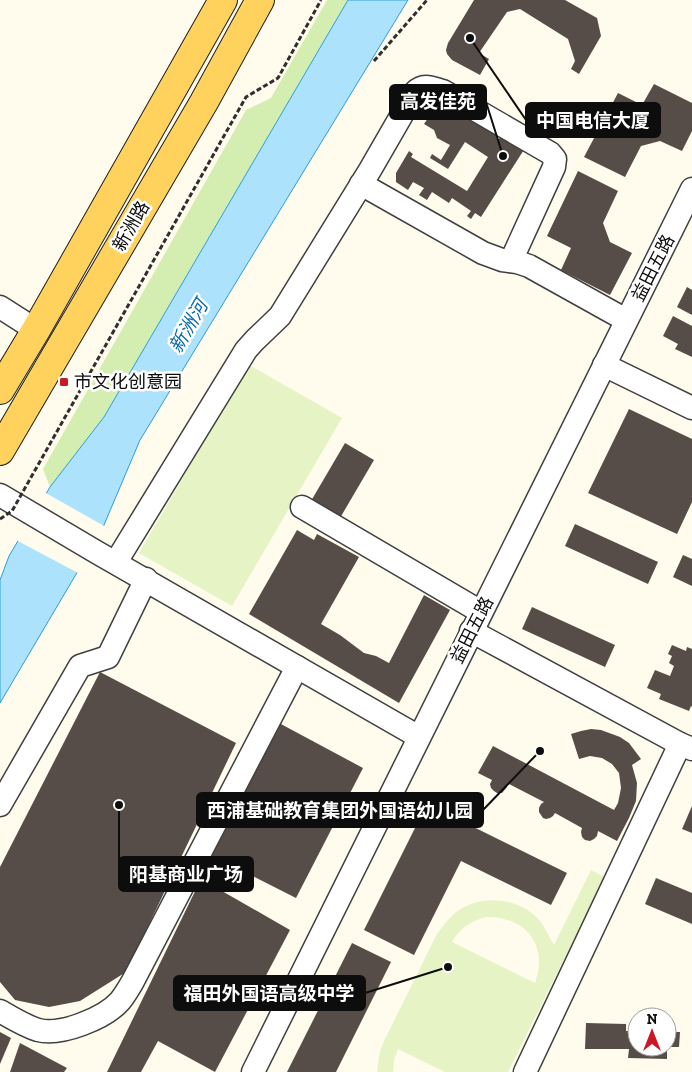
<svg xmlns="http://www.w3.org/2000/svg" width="692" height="1072" viewBox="0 0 692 1072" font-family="'Zilla Slab','Noto Sans SC',serif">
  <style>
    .green { fill: #d4eeb2 }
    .pitch { fill: #e6f4c5; fill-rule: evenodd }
    .water { fill: #ace2fc; stroke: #2b9ddb }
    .pier { fill: #fffbed }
    .building { fill: #574d48 }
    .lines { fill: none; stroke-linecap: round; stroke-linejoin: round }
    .minor-casing { stroke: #404040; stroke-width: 25 }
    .major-casing { stroke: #1e1e1e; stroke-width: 30 }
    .path { stroke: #2f2f2f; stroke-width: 3; stroke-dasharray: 5 2.5; stroke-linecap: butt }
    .minor { stroke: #fff; stroke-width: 22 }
    .major { stroke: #ffd15d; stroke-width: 28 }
    .path-bridge { stroke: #2f2f2f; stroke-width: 3; stroke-dasharray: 5 2.5; stroke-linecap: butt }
    .poi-dot { fill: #cc1727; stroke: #fff; stroke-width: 2 }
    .labels { text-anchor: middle; stroke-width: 5; stroke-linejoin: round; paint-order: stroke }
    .street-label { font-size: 18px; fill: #0d0d0d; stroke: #fff }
    .poi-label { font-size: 18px; fill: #0d0d0d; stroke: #fff; text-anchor: start }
    .water-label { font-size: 19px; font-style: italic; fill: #096cac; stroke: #fff }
    .leader { fill: none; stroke: #0d0d0d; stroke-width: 2 }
    .callout-dot { fill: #0d0d0d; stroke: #fff; stroke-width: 2 }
    .callout { fill: #0d0d0d; stroke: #0d0d0d; stroke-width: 2 }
    .callout-label { font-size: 19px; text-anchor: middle; font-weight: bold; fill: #fff }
  </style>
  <rect width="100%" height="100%" fill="#fffbed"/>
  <path class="green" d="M327 0H348L104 417 50 487 43 469 246 110 271 98Z"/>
  <g class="pitch">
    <path d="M249 365 342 418 232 606 139 553Z"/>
    <path d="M591 870 605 877 508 1072H445L398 1049 394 1060 393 1072H377L379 1056 383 1043 437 934C443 926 448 919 455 913 479 893 520 897 540 921 546 929 549 937 554 945ZM486 917C525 916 549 945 535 983L452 942C460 928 471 921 486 917Z"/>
  </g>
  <path class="water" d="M348 0H408L140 440 101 532 0 703V580L9 556 50 487 104 417Z"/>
  <path class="pier" d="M44 492 106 527 80 574 16 540Z"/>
  <g class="building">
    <path d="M474 0H565L597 18 601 36 579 74 571 69 575 61 568 39 520 9 507 12 479 53 489 59 480 75 452 60 447 54 446 50 448 43Z"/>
    <path d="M654 84 692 103V131L682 151 660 141 641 146 625 177 584 157 618 93 642 105Z"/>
    <path d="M444 94 462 106 458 113 464 118 470 110 502 128 496 138 499 139 505 130 527 145 481 217 475 213 471 219 467 216 471 211 452 198 449 203 432 192 427 200 419 195 424 188 413 182 408 190 396 182V173L409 151 413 154 411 157 467 191 488 157 465 142 448 169 430 158 432 154 441 160 450 145 437 138 434 130 424 124Z"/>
    <path d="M578 171 618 191 603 223 610 242 632 253 610 295 561 270 571 248 547 236Z"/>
    <path d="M687 287 692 290V315L677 307Z"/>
    <path d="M673 316 692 326V357L675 349 678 344 663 336Z"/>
    <path d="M629 409 692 439V502L677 534 588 493Z"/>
    <path d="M345 443 374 460 340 518 311 501Z"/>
    <path d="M575 524 658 562 648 584 565 546Z"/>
    <path d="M297 530 314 540 317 534 359 557 321 624 340 635 364 653 376 656 389 663 424 595 450 610 399 703 249 614Z"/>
    <path d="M683 555 692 559V586L673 577Z"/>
    <path d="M532 607 615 645 605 667 522 629Z"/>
    <path d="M672 645 686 651 687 647 692 649V707L691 706 689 711 659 699 661 694 647 688 655 670 670 676 674 666 669 663 672 656 668 654Z"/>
    <path d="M100 672 236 743 126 972 80 1001 49 1007 15 1000 0 982V867Z"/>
    <path d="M279 723 363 768 296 898 211 855Z"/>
    <path d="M591 729 601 730 620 737 629 743 641 759 632 765 637 783 636 801 629 818 617 841 598 831 597 836 594 839 590 841 585 840 582 837 581 832 582 828 555 813 553 816 550 818 546 819 543 818 539 812V808L541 804 544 802 507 783V787L502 793H497L494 791 491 788 490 784 492 780 478 773 493 746 614 810 618 803 621 788 619 773 612 764 602 758 590 756 579 759 571 734 581 731Z"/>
    <path d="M427 804 567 873 551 905 461 861 414 955 364 930Z"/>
    <path d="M692 806V833L682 829Z"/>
    <path d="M656 878 692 893V924L645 904Z"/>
    <path d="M201 879 290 930 215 1072 158 1041 141 1072H107Z"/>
    <path d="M352 943 391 962 336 1072H287Z"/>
    <path d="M586 1023 626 1024V1031H637V1047H667V1059L628 1058 629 1049H585Z"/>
    <path d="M0 1032 11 1038 0 1064Z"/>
    <path d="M667 1032H680L679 1047H667Z"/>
    <path d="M20 1043 67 1068 64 1072H10Z"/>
  </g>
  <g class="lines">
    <g class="minor-casing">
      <g id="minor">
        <path d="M361 184 483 253 502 260 517 262 529 266 626 320"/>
        <path d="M0 307 36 330"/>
        <path d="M604 365 692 408"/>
        <path d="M0 495 98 553 419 737"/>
        <path d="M302 507 481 612"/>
        <path d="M116 562 246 350 255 340 280 316 370 170 415 92C424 83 432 88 443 91L550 153 555 159 554 167 511 261"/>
        <path d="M471 631 680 744 692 749"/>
        <path d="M0 805 80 666 108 657 146 579"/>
        <path d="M0 1011C12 1018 25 1026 38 1030 61 1036 105 1018 120 1001 125 995 129 988 133 981L297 667"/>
        <path d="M253 1072 692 189"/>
        <path d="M525 1072 680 744"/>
      </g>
    </g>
    <g class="major-casing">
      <g id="major">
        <path d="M0 390 36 330 223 0"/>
        <path d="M0 451 204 102 260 0"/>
      </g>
    </g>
    <path class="path" d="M374 61 427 0"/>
    <use href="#minor" class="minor"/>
    <use href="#major" class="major"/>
    <path class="path-bridge" d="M0 519 12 511 246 97 278 78 321 0"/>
  </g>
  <rect class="poi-dot" x="59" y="377" width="10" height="10" rx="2.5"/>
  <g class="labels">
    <g class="street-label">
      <text transform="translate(131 226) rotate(-60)" y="6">新洲路</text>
      <text transform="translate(653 268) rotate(-63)" y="6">益田五路</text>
      <text transform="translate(472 630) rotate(-63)" y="6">益田五路</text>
    </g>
    <g class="poi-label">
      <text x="74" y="388">市文化创意园</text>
    </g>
    <g class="water-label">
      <text transform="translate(188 326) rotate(-60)" y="7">新洲河</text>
    </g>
  </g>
  <path class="leader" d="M503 156L486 102M470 38L526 120M540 751L483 810M119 805L119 874M448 967L365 993"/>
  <g class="callout-dot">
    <circle cx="503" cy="156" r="5"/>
    <circle cx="470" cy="38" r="5"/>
    <circle cx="540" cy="751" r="5"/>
    <circle cx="119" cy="805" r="5"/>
    <circle cx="448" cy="967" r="5"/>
  </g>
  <g class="callout">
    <rect x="390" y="85" width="96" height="34" rx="5"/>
    <rect x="526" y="103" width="134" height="34" rx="5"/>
    <rect x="197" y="793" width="286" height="34" rx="5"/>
    <rect x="119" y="857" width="134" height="34" rx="5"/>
    <rect x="174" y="976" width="191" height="34" rx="5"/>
  </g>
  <g class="callout-label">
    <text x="438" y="108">高发佳苑</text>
    <text x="593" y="127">中国电信大厦</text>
    <text x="340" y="817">西浦基础教育集团外国语幼儿园</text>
    <text x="186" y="881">阳基商业广场</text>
    <text x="269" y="1000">福田外国语高级中学</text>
  </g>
  <g transform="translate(652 1032)"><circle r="24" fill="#ffffff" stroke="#9e9e9e"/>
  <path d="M0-4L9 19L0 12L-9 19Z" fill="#cc1727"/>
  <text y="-8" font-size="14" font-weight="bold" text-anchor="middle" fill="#0d0d0d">N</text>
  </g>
</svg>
